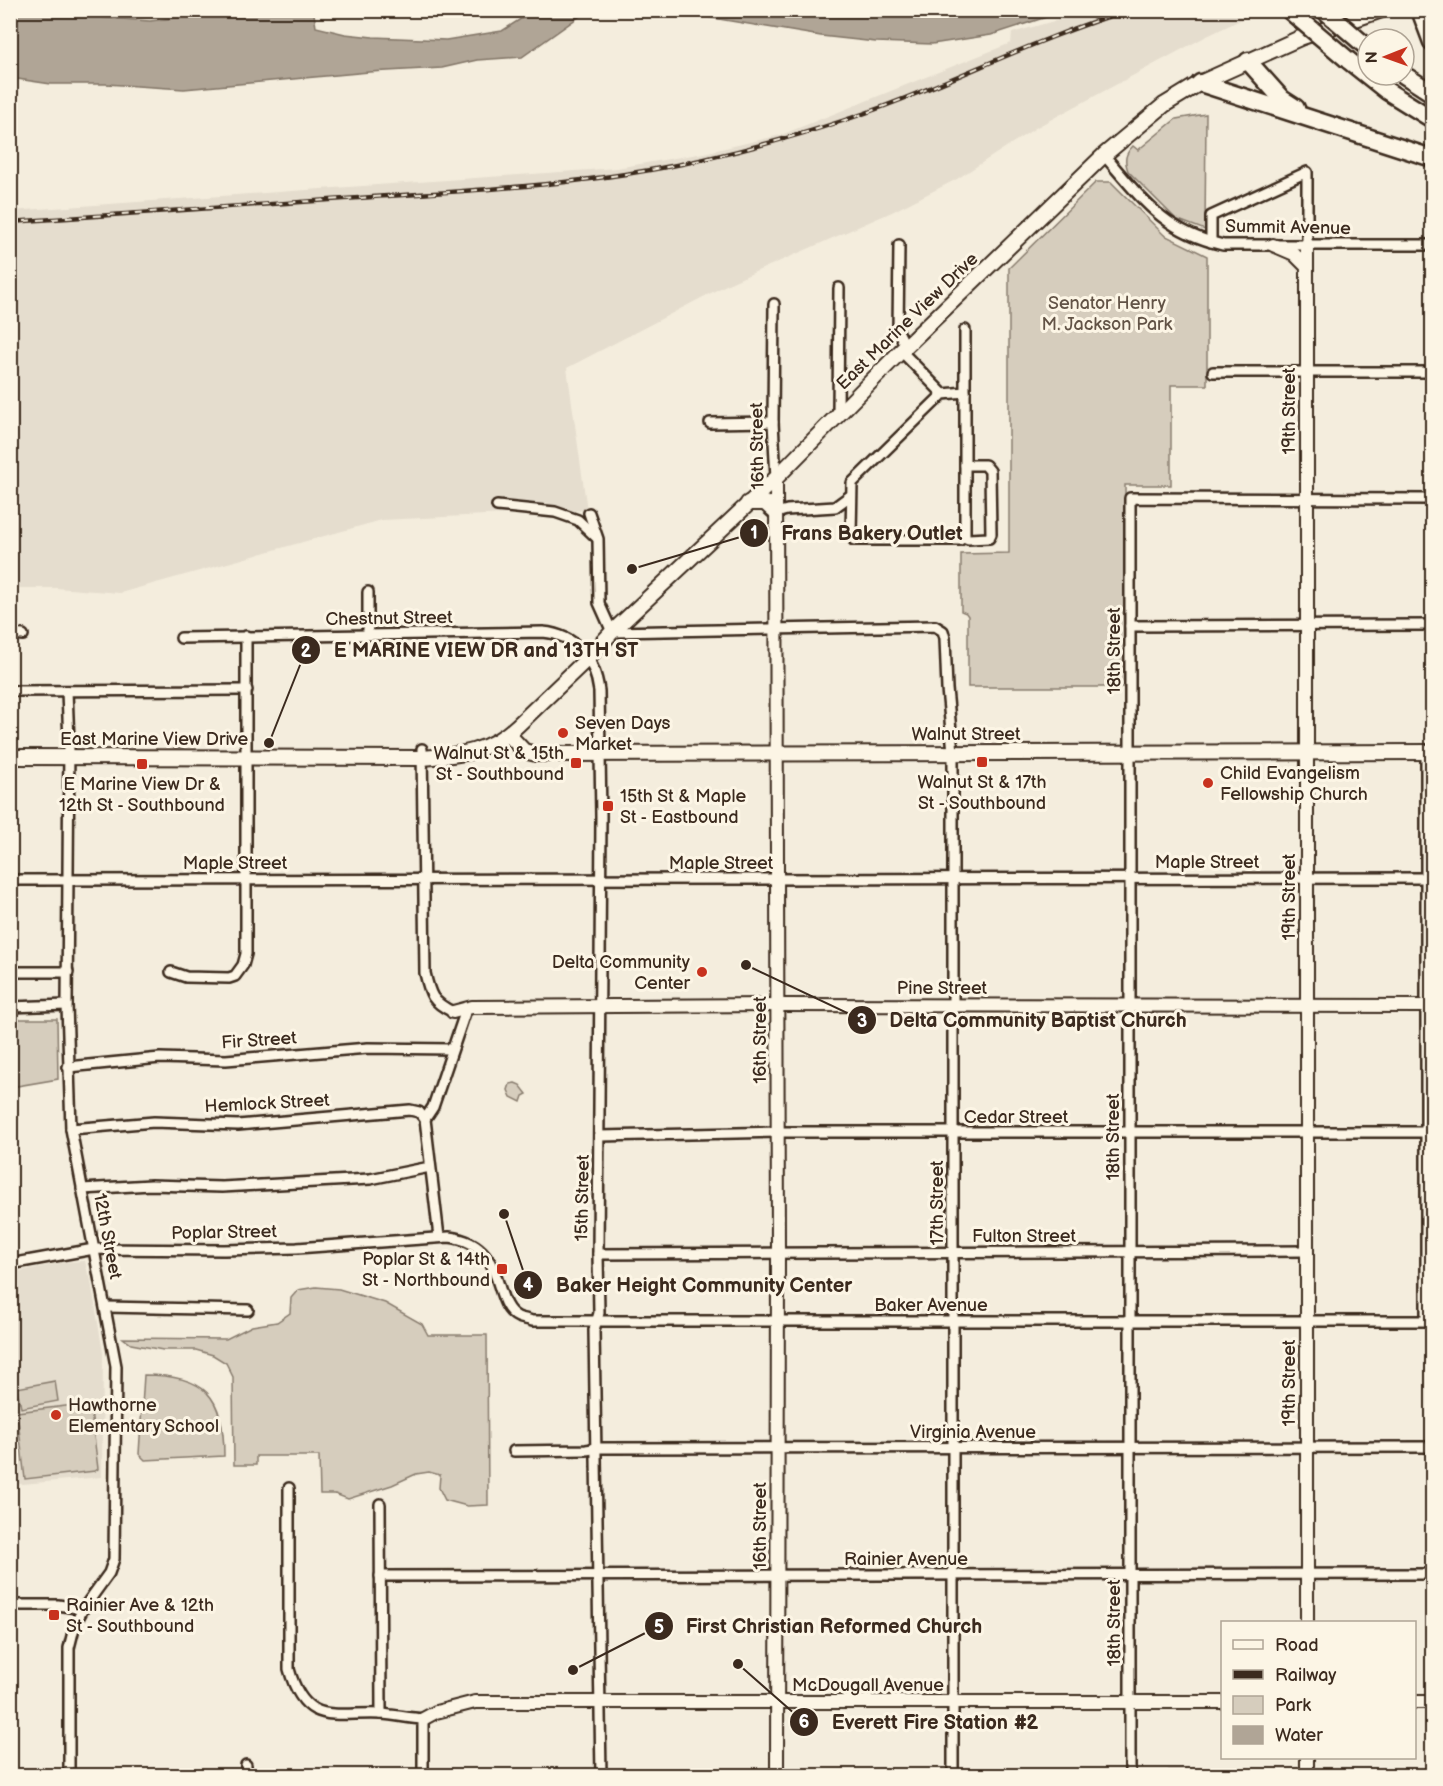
<svg xmlns="http://www.w3.org/2000/svg" width="1443" height="1786" viewBox="0 0 1443 1786" font-family="'Balsamiq Sans',sans-serif">
  <style>
    .built { fill: #e5ddce }
    .green { fill: #d6cdbd; stroke: #887c6e; stroke-width: 1.5 }
    .water { fill: #b0a596; stroke: #817466; stroke-width: 1.5 }
    .lines { fill: none; stroke-linecap: round; stroke-linejoin: round }
    .minor-casing { stroke: #3b2a1e; stroke-width: 14 }
    .tertiary-casing { stroke: #3b2a1e; stroke-width: 16 }
    .secondary-casing { stroke: #3b2a1e; stroke-width: 18 }
    .motorway-casing { stroke: #3b2a1e; stroke-width: 21 }
    .minor { stroke: #fcf5e5; stroke-width: 9 }
    .tertiary { stroke: #fcf5e5; stroke-width: 12 }
    .secondary { stroke: #fcf5e5; stroke-width: 14 }
    .motorway { stroke: #fcf5e5; stroke-width: 16 }
    .rail-casing { stroke: #3b2a1e; stroke-width: 4.5 }
    .rail { stroke: #fcf5e5; stroke-width: 2; stroke-dasharray: 7; stroke-linecap: butt }
    .motorway-bridge-casing { stroke: #3b2a1e; stroke-width: 21; stroke-linecap: butt }
    .motorway-bridge { stroke: #fcf5e5; stroke-width: 16 }
    .poi-dot { fill: #c8321e; stroke: #fcf5e5; stroke-width: 2 }
    .labels { text-anchor: middle; stroke-width: 6; stroke-linejoin: round; paint-order: stroke }
    .street-label { font-size: 18px; fill: #3b2a1e; stroke: #fcf5e5 }
    .park-label { font-size: 18px; fill: #625346; stroke: #fcf5e5 }
    .poi-label { font-size: 18px; fill: #3b2a1e; stroke: #fcf5e5; text-anchor: start }
    .leader { fill: none; stroke: #3b2a1e; stroke-width: 2 }
    .callout-dot { fill: #3b2a1e; stroke: #fcf5e5; stroke-width: 2 }
    .mark-label { font-size: 18px; text-anchor: middle; font-weight: bold; fill: #fff }
    .callout-label { font-size: 20px; text-anchor: middle; font-weight: bold; fill: #3b2a1e; stroke: #fcf5e5; stroke-width: 6; stroke-linejoin: round; paint-order: stroke }
  </style>
  <rect width="100%" height="100%" fill="#f4eddd"/>
  <filter id="ink" filterUnits="userSpaceOnUse"><feTurbulence type="fractalNoise" baseFrequency=".0167" numOctaves="2"/><feDisplacementMap in="SourceGraphic" scale="12" xChannelSelector="R" yChannelSelector="G"/><feConvolveMatrix kernelMatrix="1 2 1 2 8 2 1 2 1" color-interpolation-filters="sRGB"/></filter>
  <g filter="url(#ink)">
    <g class="built">
      <path d="M1089 11H1259L1205 37 1037 127 957 179 892 212 730 283 567 368 587 510 382 520 120 593 56 588H11V211L617 168 704 153 781 135 1011 43 1012 33Z"/>
      <path d="M85 1261 88 1274 90 1275 103 1353 102 1477 11 1485 10 1273 65 1262Z"/>
      <path d="M1432 1767V1775L1168 1776V1768Z"/>
      <path d="M769 1769V1775H717V1770Z"/>
      <path d="M417 1770V1775H329V1771Z"/>
    </g>
    <g class="green">
      <path d="M1206 114 1205 230 1176 219 1128 171C1124 160 1125 154 1133 146L1138 150 1176 119Z"/>
      <path d="M1096 182H1111L1164 235 1207 256V385H1171V485H1125L1126 687H968V616L966 613 961 611V554L1009 553V268Z"/>
      <path d="M11 1019H57L58 1079 11 1087Z"/>
      <path d="M515 1083 520 1085 527 1094 523 1096 521 1102 511 1097 508 1090 510 1084Z"/>
      <path d="M316 1287 339 1289 385 1303 422 1324 428 1335H487L488 1505 467 1506 445 1500 439 1488 440 1475 429 1472 416 1474 392 1485 348 1499 335 1494H320L319 1456H256V1465H234L233 1377 226 1363 213 1355 196 1350H163L131 1344 123 1338 226 1339 252 1326 277 1322 290 1313 291 1298 298 1290Z"/>
      <path d="M144 1375C205 1375 224 1395 224 1456L145 1460 139 1454Z"/>
      <path d="M55 1381 58 1401 21 1408 17 1388Z"/>
      <path d="M90 1403 98 1469 95 1471 25 1479 17 1412Z"/>
    </g>
    <g class="water">
      <path d="M11 10 48 11 107 18 150 21 183 17 202 11H317L314 14 316 27 345 34 373 37 446 40 502 31 533 11H593L583 14 522 57 477 60 442 68 369 72 184 89 106 84H51L11 78Z"/>
      <path d="M671 11 1065 10V11L991 35 932 44 876 42 821 36Z"/>
    </g>
    <g class="lines">
      <g class="minor-casing">
        <g id="minor">
          <path d="M1104 155C1142 199 1164 232 1223 245H1432"/>
          <path d="M1211 242V216L1307 172V244"/>
          <path d="M899 245 898 331 906 347"/>
          <path d="M774 304 773 422 776 478"/>
          <path d="M901 351 943 394 965 392V535L960 540H854L851 534 852 483 943 394"/>
          <path d="M1213 372H1432"/>
          <path d="M965 392V330"/>
          <path d="M838 414 839 288"/>
          <path d="M710 423 773 422"/>
          <path d="M497 506 555 512 578 520 597 538"/>
          <path d="M589 513 598 539 599 603 612 632 935 626 943 631 945 638 947 689 953 752V1776"/>
          <path d="M776 513 787 510 835 507 850 496"/>
          <path d="M964 537 968 539 989 538 991 534 990 471 985 465H965"/>
          <path d="M368 592V634"/>
          <path d="M1130 626 1432 625"/>
          <path d="M10 634 23 635"/>
          <path d="M181 638 543 632C577 635 595 660 599 691L601 816 598 1254 599 1313 594 1330 601 1776"/>
          <path d="M10 691 247 690"/>
          <path d="M67 691 69 743 67 1005 71 1129 116 1366 114 1559 109 1573 83 1609 75 1624 69 1648V1776"/>
          <path d="M422 749 425 973C430 995 432 1002 453 1012"/>
          <path d="M10 880 1432 878"/>
          <path d="M10 972H68"/>
          <path d="M171 972 186 977 229 978 235 976 243 965 246 954V636"/>
          <path d="M10 1007 67 1005"/>
          <path d="M68 1067 160 1058 226 1060 368 1048 452 1049"/>
          <path d="M71 1129 154 1122 238 1125 410 1110 419 1112 425 1119"/>
          <path d="M600 1136 778 1132H1432"/>
          <path d="M82 1189 151 1185 222 1187 370 1179 430 1167"/>
          <path d="M439 1237 425 1119 433 1107 466 1010"/>
          <path d="M598 1254 1307 1251"/>
          <path d="M10 1264 94 1249 224 1250 297 1248 449 1237C509 1244 490 1304 518 1317 522 1319 528 1319 532 1321H1432"/>
          <path d="M106 1307 248 1310"/>
          <path d="M1426 1321V752"/>
          <path d="M514 1451 586 1450 600 1448 1432 1447"/>
          <path d="M289 1488V1669C305 1727 334 1712 381 1714 395 1715 409 1718 423 1719V1776"/>
          <path d="M380 1504 381 1714"/>
          <path d="M380 1576 1432 1574"/>
          <path d="M10 1605H58L83 1609"/>
          <path d="M246 1765V1776"/>
          <path d="M1130 1776V498L1432 499"/>
        </g>
      </g>
      <g class="tertiary-casing">
        <g id="tertiary">
          <path d="M1307 244V1622"/>
          <path d="M1273 245 1294 254 1307 267"/>
          <path d="M776 478 778 1253 777 1776"/>
          <path d="M453 1012 472 1007 778 1005 1432 1006"/>
          <path d="M1414 1702H1432"/>
          <path d="M423 1719 436 1712 475 1702H1222"/>
          <path d="M1307 1776V1758"/>
        </g>
      </g>
      <g class="secondary-casing">
        <g id="secondary">
          <path d="M748 503H765L776 513"/>
          <path d="M508 734 524 751 536 754 1432 752"/>
          <path d="M10 757 422 758C461 755 488 753 518 725L588 658 612 632 776 478 901 351 1104 155 1164 105 1200 83 1300 38 1382 10"/>
        </g>
      </g>
      <g class="motorway-casing">
        <g id="motorway">
          <path d="M1420 10 1432 42"/>
          <path d="M1348 60 1387 91 1432 119"/>
          <path d="M1248 61 1282 99 1296 108"/>
          <path d="M1404 75 1432 93"/>
          <path d="M1200 83 1432 158"/>
        </g>
      </g>
      <use href="#minor" class="minor"/>
      <use href="#tertiary" class="tertiary"/>
      <use href="#secondary" class="secondary"/>
      <use href="#motorway" class="motorway"/>
      <g class="rail-casing">
        <path id="rail" d="M10 222C131 213 252 205 373 197 485 190 595 184 705 159 778 142 851 121 920 92 989 64 1057 32 1129 10"/>
      </g>
      <use href="#rail" class="rail"/>
      <g class="motorway-bridge-casing">
        <g id="motorway-bridge">
          <path d="M1289 10 1348 60"/>
          <path d="M1324 10 1368 48"/>
        </g>
      </g>
      <use href="#motorway-bridge" class="motorway-bridge"/>
    </g>
  </g>
  <g class="poi-dot">
    <circle cx="563" cy="733" r="6"/>
    <rect x="976" y="756" width="12" height="12" rx="3"/>
    <rect x="570" y="757" width="12" height="12" rx="3"/>
    <rect x="136" y="758" width="12" height="12" rx="3"/>
    <circle cx="1208" cy="783" r="6"/>
    <rect x="602" y="800" width="12" height="12" rx="3"/>
    <circle cx="702" cy="972" r="6"/>
    <rect x="496" y="1263" width="12" height="12" rx="3"/>
    <circle cx="56" cy="1415" r="6"/>
    <rect x="48" y="1609" width="12" height="12" rx="3"/>
  </g>
  <g class="labels">
    <g class="street-label">
      <text transform="translate(1288 227) rotate(1)" y="6">Summit Avenue</text>
      <text transform="translate(907 321) rotate(-44)" y="6">East Marine View Drive</text>
      <text transform="translate(1289 411) rotate(-90)" y="6">19th Street</text>
      <text transform="translate(757 446) rotate(-91)" y="6">16th Street</text>
      <text transform="translate(389 618) rotate(-1)" y="6">Chestnut Street</text>
      <text transform="translate(1114 651) rotate(-90)" y="6">18th Street</text>
      <text x="966" y="740">Walnut Street</text>
      <text x="154" y="745">East Marine View Drive</text>
      <text x="1207" y="868">Maple Street</text>
      <text x="235" y="869">Maple Street</text>
      <text x="721" y="869">Maple Street</text>
      <text transform="translate(1289 897) rotate(-90)" y="6">19th Street</text>
      <text x="942" y="994">Pine Street</text>
      <text transform="translate(259 1040) rotate(-4)" y="6">Fir Street</text>
      <text transform="translate(760 1040) rotate(-90)" y="6">16th Street</text>
      <text transform="translate(267 1103) rotate(-3)" y="6">Hemlock Street</text>
      <text x="1016" y="1123">Cedar Street</text>
      <text transform="translate(1113 1137) rotate(-90)" y="6">18th Street</text>
      <text transform="translate(582 1198) rotate(-89)" y="6">15th Street</text>
      <text transform="translate(937 1203) rotate(-90)" y="6">17th Street</text>
      <text transform="translate(224 1232) rotate(-1)" y="6">Poplar Street</text>
      <text transform="translate(108 1236) rotate(79)" y="6">12th Street</text>
      <text x="1024" y="1242">Fulton Street</text>
      <text x="931" y="1311">Baker Avenue</text>
      <text transform="translate(1289 1383) rotate(-90)" y="6">19th Street</text>
      <text x="973" y="1438">Virginia Avenue</text>
      <text transform="translate(760 1526) rotate(-90)" y="6">16th Street</text>
      <text x="906" y="1565">Rainier Avenue</text>
      <text transform="translate(1114 1623) rotate(-90)" y="6">18th Street</text>
      <text x="868" y="1691">McDougall Avenue</text>
    </g>
    <g class="park-label">
      <text x="1107" y="309">Senator Henry<tspan x="1107" dy="21">M. Jackson Park</tspan></text>
    </g>
    <g class="poi-label">
      <text x="575" y="729">Seven Days<tspan x="575" dy="21">Market</tspan></text>
      <text x="564" y="759" text-anchor="end">Walnut St &amp; 15th<tspan x="564" dy="21">St - Southbound</tspan></text>
      <text x="1220" y="779">Child Evangelism<tspan x="1220" dy="21">Fellowship Church</tspan></text>
      <text x="982" y="788" text-anchor="middle">Walnut St &amp; 17th<tspan x="982" dy="21">St - Southbound</tspan></text>
      <text x="142" y="790" text-anchor="middle">E Marine View Dr &amp;<tspan x="142" dy="21">12th St - Southbound</tspan></text>
      <text x="620" y="802">15th St &amp; Maple<tspan x="620" dy="21">St - Eastbound</tspan></text>
      <text x="690" y="968" text-anchor="end">Delta Community<tspan x="690" dy="21">Center</tspan></text>
      <text x="490" y="1265" text-anchor="end">Poplar St &amp; 14th<tspan x="490" dy="21">St - Northbound</tspan></text>
      <text x="68" y="1411">Hawthorne<tspan x="68" dy="21">Elementary School</tspan></text>
      <text x="66" y="1611">Rainier Ave &amp; 12th<tspan x="66" dy="21">St - Southbound</tspan></text>
    </g>
  </g>
  <path class="leader" d="M632 569L754 533M269 743L306 650M746 965L862 1020M504 1214L528 1285M573 1670L659 1626M738 1664L804 1722"/>
  <g class="callout-dot">
    <circle cx="632" cy="569" r="6"/>
    <circle cx="269" cy="743" r="6"/>
    <circle cx="746" cy="965" r="6"/>
    <circle cx="504" cy="1214" r="6"/>
    <circle cx="573" cy="1670" r="6"/>
    <circle cx="738" cy="1664" r="6"/>
    <circle cx="754" cy="533" r="15"/>
    <circle cx="306" cy="650" r="15"/>
    <circle cx="862" cy="1020" r="15"/>
    <circle cx="528" cy="1285" r="15"/>
    <circle cx="659" cy="1626" r="15"/>
    <circle cx="804" cy="1722" r="15"/>
  </g>
  <g class="mark-label">
    <text x="754" y="539">1</text>
    <text x="306" y="657">2</text>
    <text x="862" y="1027">3</text>
    <text x="528" y="1291">4</text>
    <text x="659" y="1633">5</text>
    <text x="804" y="1728">6</text>
  </g>
  <g class="callout-label">
    <text x="872" y="540">Frans Bakery Outlet</text>
    <text x="486" y="657">E MARINE VIEW DR and 13TH ST</text>
    <text x="1038" y="1027">Delta Community Baptist Church</text>
    <text x="704" y="1292">Baker Height Community Center</text>
    <text x="834" y="1633">First Christian Reformed Church</text>
    <text x="935" y="1729">Everett Fire Station #2</text>
  </g>
  <rect width="1443" height="1786" fill="none" stroke="#fcf5e5" stroke-width="36"/>
  <rect x="18" y="18" width="1407" height="1750" fill="none" stroke="#3b2a1e" stroke-width="2" filter="url(#ink)"/>
  <rect x="1221" y="1621" width="195" height="138" fill="#fcf5e5" stroke="#afa495" stroke-width="1.5"/>
  <rect x="1233" y="1640" width="30" height="9" fill="#fcf5e5" stroke="#afa495" stroke-width="1.5"/>
  <text x="1275" y="1651" font-size="18" fill="#3b2a1e">Road</text>
  <rect x="1233" y="1670" width="30" height="9" fill="#3b2a1e" stroke="#afa495" stroke-width="1.5"/>
  <text x="1275" y="1681" font-size="18" fill="#3b2a1e">Railway</text>
  <rect x="1233" y="1696" width="30" height="18" fill="#d6cdbd" stroke="#afa495" stroke-width="1.5"/>
  <text x="1275" y="1711" font-size="18" fill="#3b2a1e">Park</text>
  <rect x="1233" y="1726" width="30" height="18" fill="#b0a596" stroke="#afa495" stroke-width="1.5"/>
  <text x="1275" y="1741" font-size="18" fill="#3b2a1e">Water</text>
  <g transform="translate(1386 57) rotate(269)"><circle r="28" fill="#fcf5e5" stroke="#afa495" stroke-width="1.5"/>
  <path d="M0-4.5L10 22L0 15L-10 22Z" fill="#c8321e"/>
  <text y="-9" font-size="16" font-weight="bold" text-anchor="middle" fill="#3b2a1e">N</text>
  </g>
</svg>
